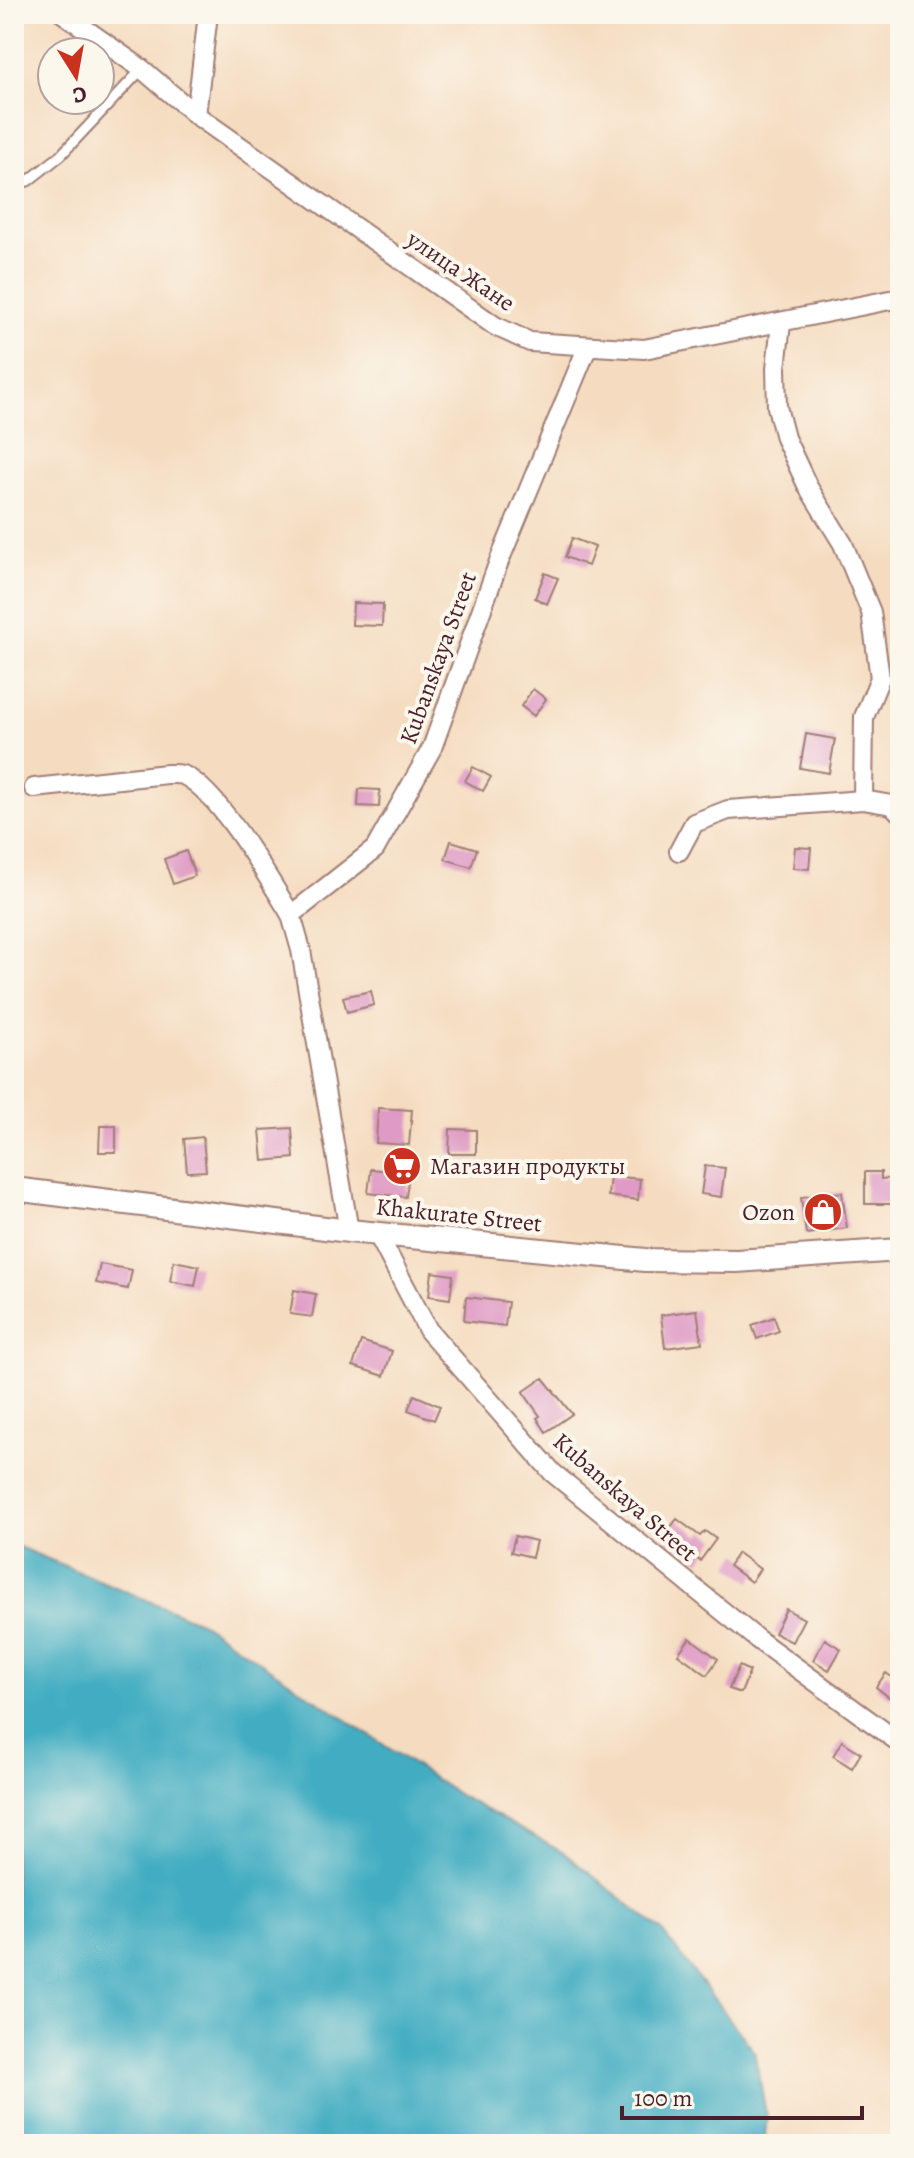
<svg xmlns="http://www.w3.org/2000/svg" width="914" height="2158" viewBox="0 0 914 2158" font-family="Alegreya,serif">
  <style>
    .water { fill: #43adc2; stroke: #466676; stroke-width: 2 }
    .building { fill: #df9ac5 }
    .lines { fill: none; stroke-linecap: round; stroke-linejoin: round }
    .service-casing { stroke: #a07e76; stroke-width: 13 }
    .minor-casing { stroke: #a07e76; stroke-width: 22 }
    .tertiary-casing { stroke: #a07e76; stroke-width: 26 }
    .service { stroke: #fff; stroke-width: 9 }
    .minor { stroke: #fff; stroke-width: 18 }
    .tertiary { stroke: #fff; stroke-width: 22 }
    .labels { text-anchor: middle; stroke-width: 8; stroke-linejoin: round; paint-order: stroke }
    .street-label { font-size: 24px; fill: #4a1f2b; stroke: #fbf7ec }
    .poi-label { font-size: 24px; fill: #4a1f2b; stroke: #fbf7ec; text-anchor: start }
  </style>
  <rect width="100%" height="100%" fill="#fbf7ec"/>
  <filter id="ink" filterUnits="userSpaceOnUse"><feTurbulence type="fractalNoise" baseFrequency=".0125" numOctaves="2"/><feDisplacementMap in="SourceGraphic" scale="16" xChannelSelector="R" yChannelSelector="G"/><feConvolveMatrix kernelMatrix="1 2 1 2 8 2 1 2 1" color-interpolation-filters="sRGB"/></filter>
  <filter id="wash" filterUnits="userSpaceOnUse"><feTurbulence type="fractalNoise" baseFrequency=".006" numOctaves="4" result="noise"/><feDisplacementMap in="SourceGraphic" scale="32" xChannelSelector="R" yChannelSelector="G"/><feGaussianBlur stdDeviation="1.8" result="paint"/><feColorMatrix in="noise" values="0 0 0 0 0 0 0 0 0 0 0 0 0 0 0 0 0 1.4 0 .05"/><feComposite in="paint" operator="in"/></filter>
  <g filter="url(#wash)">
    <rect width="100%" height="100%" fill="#f5dcc0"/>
    <path class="water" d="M14 1545 202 1623 460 1796 564 1853 661 1930 754 2051 767 2118 764 2144H14Z"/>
    <g id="blocks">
      <g class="building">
        <path d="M572 538 595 547 588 566 565 557Z"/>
        <path d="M545 573 558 578 547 604 535 598Z"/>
        <path d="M353 603 383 604 382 626 352 625Z"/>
        <path d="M533 689 546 699 534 716 521 706Z"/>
        <path d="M806 734 835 739 829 773 800 768Z"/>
        <path d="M473 767 491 777 483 791 465 781Z"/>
        <path d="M359 789 380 790 379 807 358 806Z"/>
        <path d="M451 841 477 849 471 867 445 859Z"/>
        <path d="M795 847 811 848 809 869 793 868Z"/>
        <path d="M186 851 195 876 173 884 164 859Z"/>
        <path d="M371 991 374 1005 347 1012 343 997Z"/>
        <path d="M378 1108 412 1110 409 1145 376 1143Z"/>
        <path d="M100 1126H116V1152H99Z"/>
        <path d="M292 1128 294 1158 263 1161 260 1130Z"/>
        <path d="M450 1129 476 1130V1154H449Z"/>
        <path d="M203 1137 206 1171 187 1172 184 1139Z"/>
        <path d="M705 1166 725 1168 721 1197 701 1194Z"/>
        <path d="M371 1169 409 1173 406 1197 368 1193Z"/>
        <path d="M865 1172H881V1179L900 1178V1204H865Z"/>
        <path d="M610 1176 640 1179 638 1200 608 1196Z"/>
        <path d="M842 1192 847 1228 806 1234 801 1197Z"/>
        <path d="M174 1261 199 1266 195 1286 170 1281Z"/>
        <path d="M100 1264 132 1270 128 1289 96 1283Z"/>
        <path d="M432 1272 453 1275 450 1299 429 1296Z"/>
        <path d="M294 1290 316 1294 312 1317 290 1314Z"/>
        <path d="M466 1297 508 1302 505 1326 464 1321Z"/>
        <path d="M697 1310 702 1343 665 1348 661 1315Z"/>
        <path d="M774 1317 779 1331 757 1339 752 1325Z"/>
        <path d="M361 1341 392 1351 384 1376 353 1366Z"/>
        <path d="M543 1378 572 1414 546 1432 537 1418 540 1416 523 1392Z"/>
        <path d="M414 1395 440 1406 434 1420 408 1410Z"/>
        <path d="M677 1519 700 1536 705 1531 716 1539 700 1561 678 1544 676 1547 663 1537Z"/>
        <path d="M515 1536 536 1541 532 1557 511 1552Z"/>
        <path d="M738 1553 760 1569 751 1582 729 1566Z"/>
        <path d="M786 1609 804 1619 792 1642 774 1633Z"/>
        <path d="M690 1638 718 1659 707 1675 678 1654Z"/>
        <path d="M825 1639 841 1649 829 1670 813 1660Z"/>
        <path d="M739 1666 750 1671 741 1693 729 1689Z"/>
        <path d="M886 1673 900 1683 890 1698 876 1687Z"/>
        <path d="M842 1741 861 1753 852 1768 833 1756Z"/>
      </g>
    </g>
  </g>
  <g filter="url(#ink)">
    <use href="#blocks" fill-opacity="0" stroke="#a07e76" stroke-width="2"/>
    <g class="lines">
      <g class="service-casing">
        <path id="service" d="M14 183 28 181 60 156 142 69"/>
      </g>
      <g class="minor-casing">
        <g id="minor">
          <path d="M64 14 142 69 196 115 495 326 530 342 644 349 900 298"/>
          <path d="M196 115 208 14"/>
          <path d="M781 323 776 368 777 407 785 438 808 487 843 544 871 612 880 678 864 717 863 800"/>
          <path d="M34 788 167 774C174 774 179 773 185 776 220 793 270 881 291 915"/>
          <path d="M679 851 694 823 728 810 863 800 892 805 900 813"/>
          <path d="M349 1231 301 950 291 915 375 849 432 748 498 564 587 348"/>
          <path d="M377 1233 428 1330 553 1473 757 1639 900 1743"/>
        </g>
      </g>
      <g class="tertiary-casing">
        <path id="tertiary" d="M14 1189 349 1231 645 1260 737 1261 900 1250"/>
      </g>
      <use href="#service" class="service"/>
      <use href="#minor" class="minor"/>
      <use href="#tertiary" class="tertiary"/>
    </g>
  </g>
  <defs>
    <g id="supermarket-disc" transform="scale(2)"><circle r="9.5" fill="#c8321e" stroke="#fbf7ec"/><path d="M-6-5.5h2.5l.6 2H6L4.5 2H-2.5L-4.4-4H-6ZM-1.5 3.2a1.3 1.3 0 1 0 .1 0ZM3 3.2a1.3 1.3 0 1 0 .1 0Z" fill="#fff"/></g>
    <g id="shop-disc" transform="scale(2)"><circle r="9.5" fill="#c8321e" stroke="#fbf7ec"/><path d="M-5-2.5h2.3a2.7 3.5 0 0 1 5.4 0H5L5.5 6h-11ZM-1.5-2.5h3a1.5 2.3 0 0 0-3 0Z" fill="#fff"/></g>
  </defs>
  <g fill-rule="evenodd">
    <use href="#supermarket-disc" x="402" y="1166"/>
    <use href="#shop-disc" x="823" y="1212"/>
  </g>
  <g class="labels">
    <g class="street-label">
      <text transform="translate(461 271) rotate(34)" y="8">улица Жане</text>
      <text transform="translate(438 658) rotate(-70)" y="8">Kubanskaya Street</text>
      <text transform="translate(459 1215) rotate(6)" y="8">Khakurate Street</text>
      <text transform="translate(625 1497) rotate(41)" y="8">Kubanskaya Street</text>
    </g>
    <g class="poi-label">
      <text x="430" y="1174">Магазин продукты</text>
      <text x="795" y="1220" text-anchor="end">Ozon</text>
    </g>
  </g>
  <rect width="914" height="2158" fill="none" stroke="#fbf7ec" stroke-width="48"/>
  <g transform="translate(76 76) rotate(169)"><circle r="38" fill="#fbf7ec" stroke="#b4a19f" stroke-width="2"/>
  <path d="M0-6L14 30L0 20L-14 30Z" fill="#c8321e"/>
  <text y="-12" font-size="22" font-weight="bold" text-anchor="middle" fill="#4a1f2b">С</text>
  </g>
  <path d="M622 2106v12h240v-12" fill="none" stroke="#4a1f2b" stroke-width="4"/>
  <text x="634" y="2106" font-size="24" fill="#4a1f2b" stroke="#fbf7ec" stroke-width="6" paint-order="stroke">100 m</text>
</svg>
